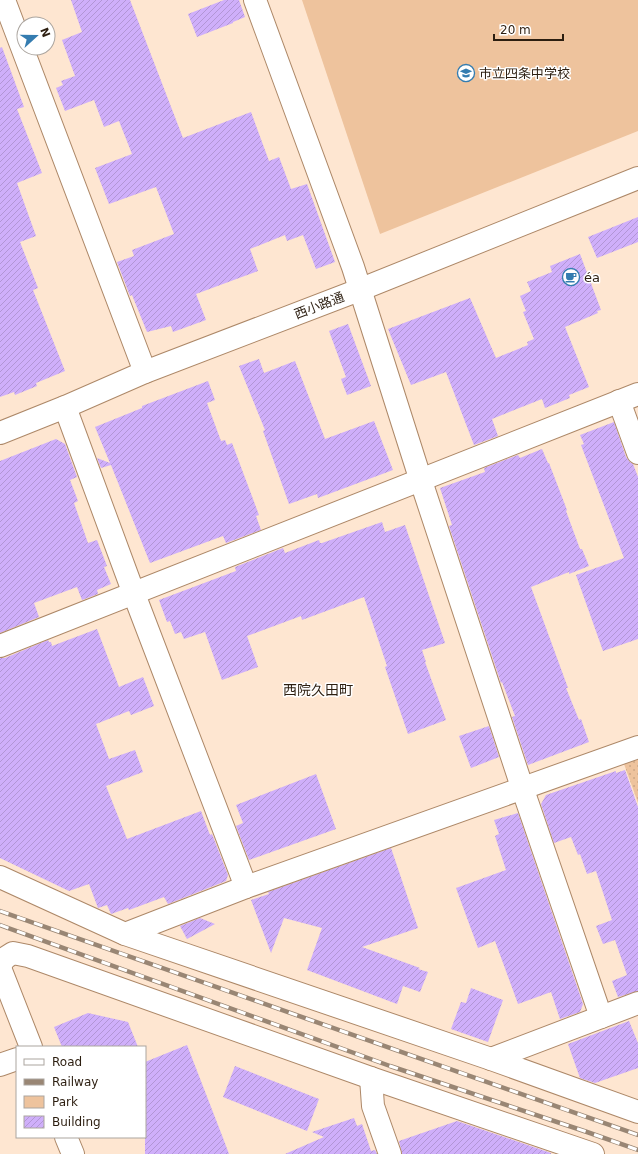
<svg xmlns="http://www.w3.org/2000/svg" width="638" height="1154" viewBox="0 0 638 1154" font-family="'DejaVu Sans','Noto Sans JP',sans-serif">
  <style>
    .green { fill: #eec39d }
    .park { fill: url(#park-dots) }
    .building { fill: url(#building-hatch) }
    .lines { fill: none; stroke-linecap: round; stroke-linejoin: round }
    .street-casing { stroke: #ad8868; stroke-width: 24 }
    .secondary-casing { stroke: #ad8868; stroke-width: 24 }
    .street { stroke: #fff; stroke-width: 22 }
    .secondary { stroke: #fff; stroke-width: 22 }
    .rail-casing { stroke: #998674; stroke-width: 4.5 }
    .rail { stroke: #fff; stroke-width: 3; stroke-dasharray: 9; stroke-linecap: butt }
    .labels { text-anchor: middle; stroke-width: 3; stroke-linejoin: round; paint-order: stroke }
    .poi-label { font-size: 13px; fill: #2c1e10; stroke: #fff; text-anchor: start }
    .street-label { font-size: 13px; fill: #2c1e10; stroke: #fff }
    .neighbourhood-label { font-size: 14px; fill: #2c1e10; stroke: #fff }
  </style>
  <defs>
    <pattern id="park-dots" width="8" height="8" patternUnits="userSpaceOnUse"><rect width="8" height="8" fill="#eec39d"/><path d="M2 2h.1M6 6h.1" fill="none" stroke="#cca786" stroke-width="1.8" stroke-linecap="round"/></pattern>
    <pattern id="building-hatch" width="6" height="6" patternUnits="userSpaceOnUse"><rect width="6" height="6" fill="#cfaffa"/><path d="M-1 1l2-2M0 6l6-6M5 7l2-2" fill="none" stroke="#b296d5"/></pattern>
  </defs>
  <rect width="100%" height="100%" fill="#fee6d1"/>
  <path class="green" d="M302 0H638V131L380 234Z"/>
  <path class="park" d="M638 758V803L624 764Z"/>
  <g class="building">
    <path d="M71 0H130L183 138 251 112 269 161 279 157 291 189 307 184 335 262 316 269 303 235 287 241 285 235 250 249 258 271 196 294 206 320 173 332 171 326 147 332 132 295 130 296 117 262 134 256 132 250 174 234 156 187 109 204 95 168 132 154 119 121 104 127 94 100 65 111 56 88 63 85 61 81 75 76 62 40 82 32Z"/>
    <path d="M224 0H239L245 17 233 22V23L197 37 188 14Z"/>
    <path d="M2 47 24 107 17 109 42 173 17 183 36 236 20 242 38 288 33 290 65 371 36 383 37 386 15 395 14 392 0 397V48Z"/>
    <path d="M638 217V242L597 258 588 237Z"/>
    <path d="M580 254 601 310 597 311 598 313 565 327 589 387 569 395 570 398 545 408 542 399 492 419 498 436 474 445 446 372 411 385 388 329 470 298 496 358 528 345 527 342 534 339 523 312 526 311 520 296 531 291 527 282 552 272 550 266Z"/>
    <path d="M348 324 371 386 347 395 341 379 346 377 329 331Z"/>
    <path d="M259 359 264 373 295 361 325 439 374 421 393 470 318 498 317 494 289 504 263 431 265 430 239 366Z"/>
    <path d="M208 381 215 400 207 403 221 441 225 440 227 445 232 443 259 515 256 516 261 530 226 543 223 536 150 563 111 465 101 468 97 458 110 463 95 427 142 408V406Z"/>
    <path d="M614 422 626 457 630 462 633 464 638 477V639L603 651 576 575 624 558 581 445 584 444 580 435Z"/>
    <path d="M56 439 65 444 77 477 70 480 78 501 74 503 88 543 97 540 107 566 104 567 111 584 97 590 98 594 82 600 77 587 34 603 39 617 0 633V461Z"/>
    <path d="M542 449 548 463H549L567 510 566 511 580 549H582L589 566 569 574V572L531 587 568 688H566L579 720 581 719 589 742 528 765 512 717 515 716 502 682 501 683 449 526 452 525 440 488 485 472 484 468 518 455 520 458Z"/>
    <path d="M382 522 385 532 405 525 445 643 422 650 426 662H425L446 720 408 734 385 667 387 666 364 597 302 620 301 616 247 636 258 667 222 680 205 632 184 639 181 632 175 634 170 621 167 622 159 600 236 571 235 567 283 548 285 553 319 540 320 543H322Z"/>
    <path d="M97 629 119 687 143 677 154 706 131 715 129 711 96 724 109 759 135 750 143 772 106 786 127 839 201 811 210 835 212 834 228 875 226 881 168 904 164 897 129 910 128 908 111 914 107 905 98 908 89 884 69 891 0 858V658H5L48 640 49 642H51L52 646Z"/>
    <path d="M489 726 499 757 471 768 459 736Z"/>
    <path d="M625 770 638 807V991L618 997 612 981 627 975 615 940 603 944 596 926 612 920 596 871 587 874 580 854 578 855 571 837 554 843 541 804 546 795 616 771V773Z"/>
    <path d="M316 774 336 829 249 860 236 826 243 823 236 805Z"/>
    <path d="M518 813 583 1004 580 1012 560 1019 551 992 518 1004 495 941 478 948 456 888 506 870 495 836 499 834 494 820Z"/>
    <path d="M391 848 418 928 362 947 420 968 418 969 428 972 420 992 403 986 397 1004 307 970 322 928 284 918 271 953 251 900 269 894 268 892Z"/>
    <path d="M200 918 215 924 187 939 180 926Z"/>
    <path d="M471 988 503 1000 488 1042 451 1029 461 1002 466 1003Z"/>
    <path d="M88 1013 128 1022 138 1047H62L54 1027Z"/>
    <path d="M629 1021 638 1043V1068L595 1083 580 1078 568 1044Z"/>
    <path d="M187 1045 223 1138 229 1154H145V1062Z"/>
    <path d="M235 1066 319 1099 307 1131 223 1097Z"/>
    <path d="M354 1118 357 1126 362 1124 371 1151 375 1150 377 1154H285L324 1137 312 1132Z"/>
    <path d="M457 1121 551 1153V1154H402L399 1141Z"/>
  </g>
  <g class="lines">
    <g class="street-casing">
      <g id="street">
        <path d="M4 0 145 372"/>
        <path d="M255 0 353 267 421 481 523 790 601 1017"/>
        <path d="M619 401 638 453"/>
        <path d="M65 407 134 594 246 887"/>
        <path d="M0 646 638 394"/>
        <path d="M0 877 125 934 491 1059 638 1112"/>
        <path d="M125 934 246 887 638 747"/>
        <path d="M0 965 5 958 13 953 28 956 371 1078 593 1154"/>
        <path d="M491 1059 638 1003"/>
        <path d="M0 1065 17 1059"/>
        <path d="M371 1078 373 1106 390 1154"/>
      </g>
    </g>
    <g class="secondary-casing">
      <g id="secondary">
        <path d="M0 433 65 407 145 372 359 290 638 178"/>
        <path d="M0 968 31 1047"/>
        <path d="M66 1137 73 1154"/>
      </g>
    </g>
    <use href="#street" class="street"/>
    <use href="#secondary" class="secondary"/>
    <g class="rail-casing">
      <g id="rail">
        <path d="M0 911 638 1135"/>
        <path d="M0 925 390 1066 587 1132 638 1150"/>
      </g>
    </g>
    <use href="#rail" class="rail"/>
  </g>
  <defs>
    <g id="school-ring" transform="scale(0.9)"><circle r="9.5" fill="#fff" stroke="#347cb0" stroke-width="1.5"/><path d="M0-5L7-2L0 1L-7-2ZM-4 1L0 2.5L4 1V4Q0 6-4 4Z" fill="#347cb0"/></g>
    <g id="cafe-ring" transform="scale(0.9)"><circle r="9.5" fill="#fff" stroke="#347cb0" stroke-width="1.5"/><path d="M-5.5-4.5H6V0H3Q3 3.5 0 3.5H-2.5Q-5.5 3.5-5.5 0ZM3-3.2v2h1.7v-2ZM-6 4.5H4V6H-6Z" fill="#347cb0"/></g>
  </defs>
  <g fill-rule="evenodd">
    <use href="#school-ring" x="466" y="73"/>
    <use href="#cafe-ring" x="571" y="277"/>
  </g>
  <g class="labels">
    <g class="poi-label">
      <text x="479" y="78">市立四条中学校</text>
      <text x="584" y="282">éa</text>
    </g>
    <g class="street-label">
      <text transform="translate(319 305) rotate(-21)" y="5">西小路通</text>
    </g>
    <g class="neighbourhood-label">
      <text x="318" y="695">西院久田町</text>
    </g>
  </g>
  <rect x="16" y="1046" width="130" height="92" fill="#ffffff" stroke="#aba59f"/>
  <rect x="24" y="1059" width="20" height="6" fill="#ffffff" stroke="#aba59f"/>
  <text x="52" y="1066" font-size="12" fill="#2c1e10">Road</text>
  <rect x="24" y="1079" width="20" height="6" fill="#998674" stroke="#aba59f"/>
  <text x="52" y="1086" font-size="12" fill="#2c1e10">Railway</text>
  <rect x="24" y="1096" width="20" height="12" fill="#eec39d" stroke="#aba59f"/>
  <text x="52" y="1106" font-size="12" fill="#2c1e10">Park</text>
  <rect x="24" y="1116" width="20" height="12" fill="url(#building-hatch)" stroke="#aba59f"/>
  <text x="52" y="1126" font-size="12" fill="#2c1e10">Building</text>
  <g transform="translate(36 36) rotate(69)"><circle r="19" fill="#ffffff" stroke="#aba59f"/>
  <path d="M0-3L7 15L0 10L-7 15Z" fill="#347cb0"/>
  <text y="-6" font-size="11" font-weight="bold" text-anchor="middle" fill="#2c1e10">N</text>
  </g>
  <path d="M494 34v6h69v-6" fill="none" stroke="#2c1e10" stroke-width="2"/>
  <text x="500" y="34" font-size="12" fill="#2c1e10" stroke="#ffffff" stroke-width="3" paint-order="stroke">20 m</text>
</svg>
